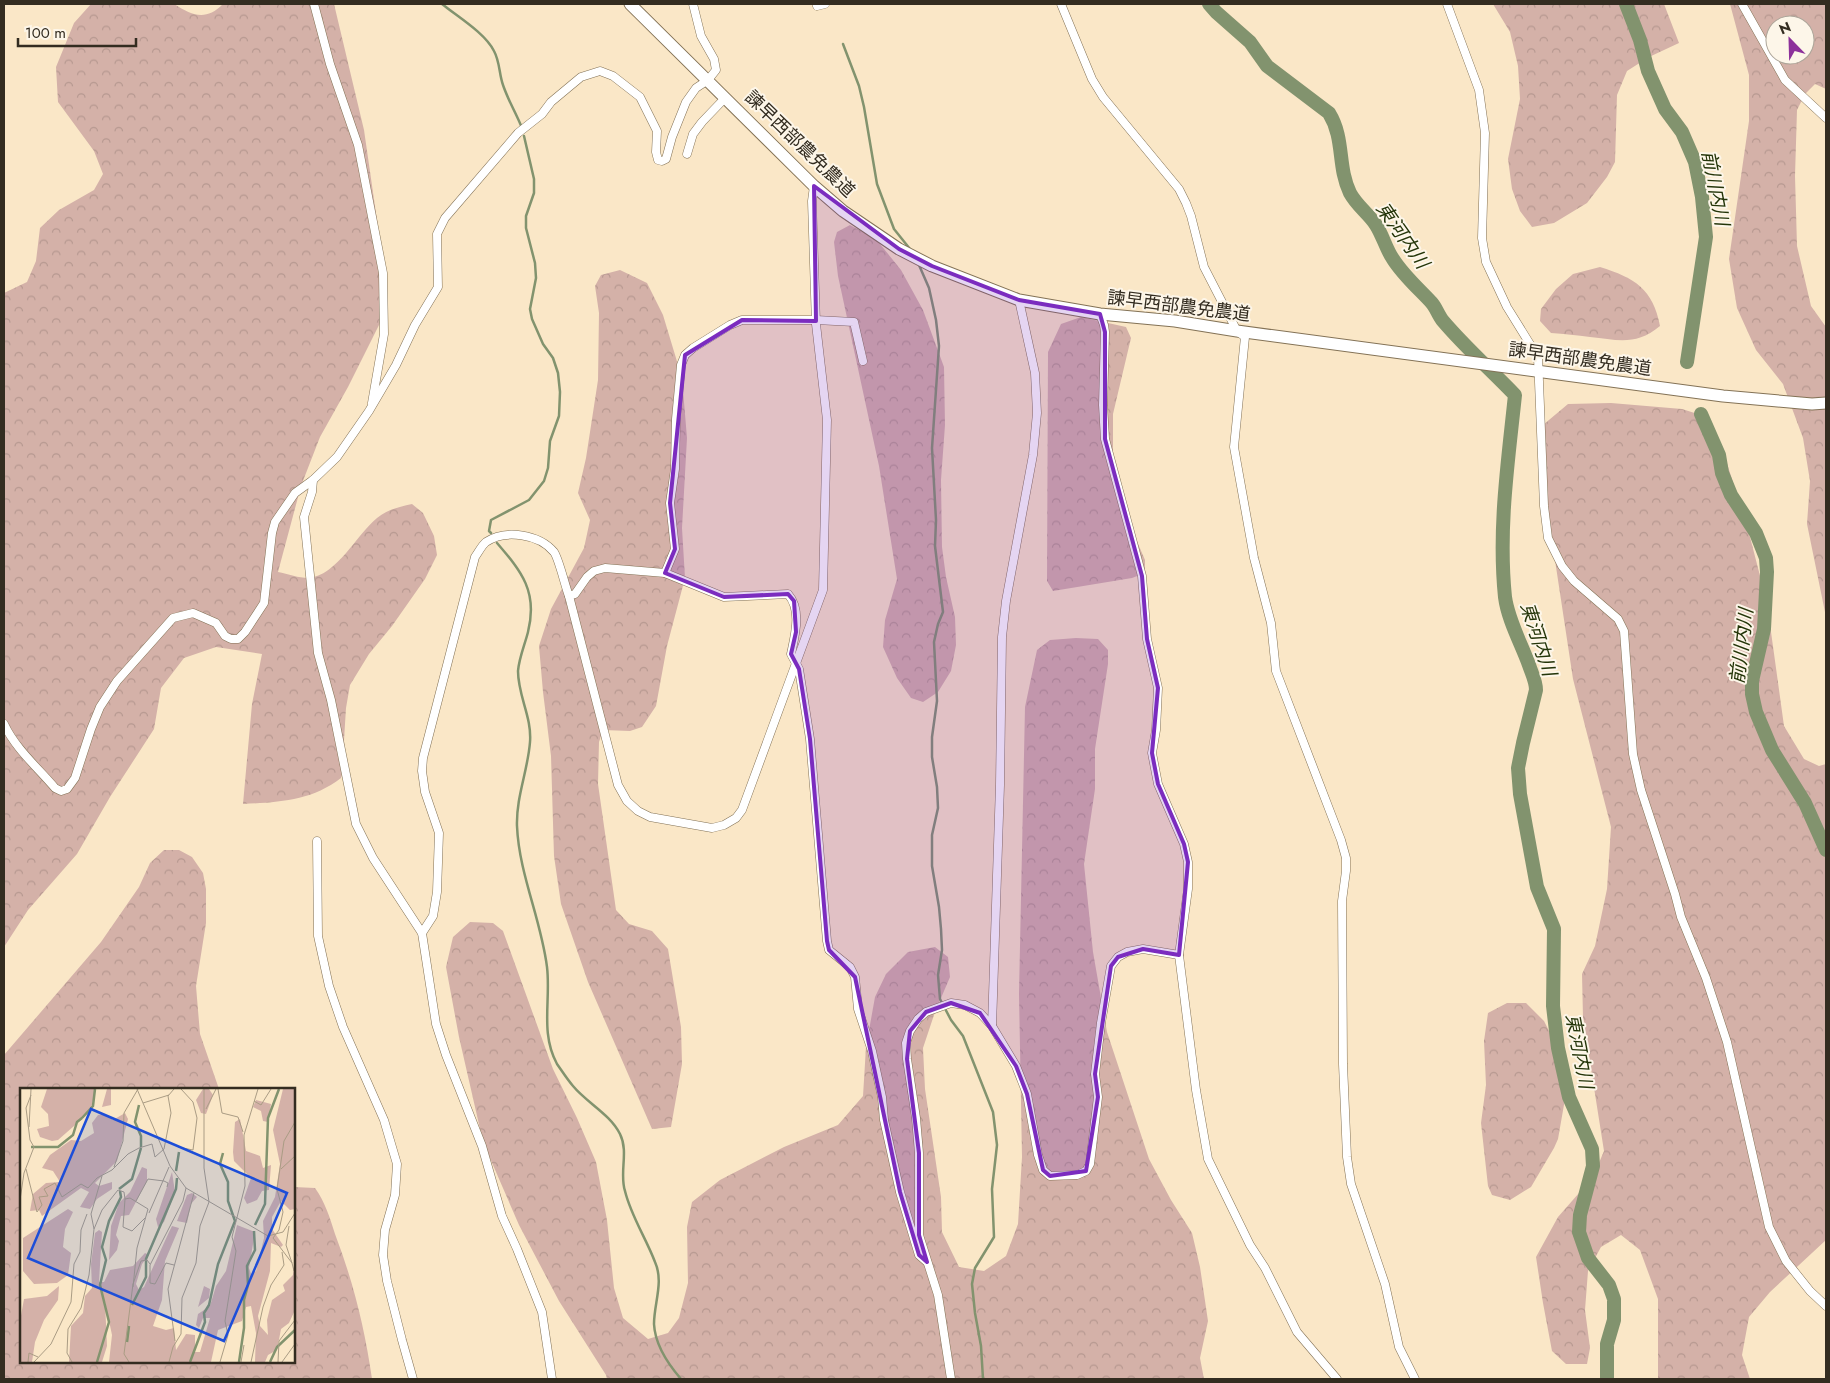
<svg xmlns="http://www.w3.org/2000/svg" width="1830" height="1383" viewBox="0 0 1830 1383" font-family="Jost,'Noto Sans JP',sans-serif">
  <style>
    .forest { fill: url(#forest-crowns); fill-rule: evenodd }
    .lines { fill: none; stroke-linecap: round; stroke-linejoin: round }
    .stream { stroke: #82936e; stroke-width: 2.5 }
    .river { stroke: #82936e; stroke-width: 14 }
    .street-casing { stroke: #837256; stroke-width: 9 }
    .secondary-casing { stroke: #837256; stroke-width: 13 }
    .street { stroke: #fff; stroke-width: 8 }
    .secondary { stroke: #fff; stroke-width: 11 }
    .marked { fill: #7b2cbf; fill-opacity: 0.2; stroke: #7b2cbf; stroke-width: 4; stroke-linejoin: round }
    .labels { text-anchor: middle; stroke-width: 4; stroke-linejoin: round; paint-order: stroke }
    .street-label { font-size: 18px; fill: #332c20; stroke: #fdf6e9 }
    .water-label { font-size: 19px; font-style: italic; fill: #243509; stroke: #fdf6e9 }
    .inset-river { fill: none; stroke: #82936e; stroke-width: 2.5 }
    .inset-road { fill: none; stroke: #aa9c84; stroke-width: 1 }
    .view { fill: #1d4ed8; fill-opacity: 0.15; stroke: #1d4ed8; stroke-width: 2.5 }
    .inset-edge { fill: none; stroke: #332c20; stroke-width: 2.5 }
  </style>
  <defs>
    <pattern id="forest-crowns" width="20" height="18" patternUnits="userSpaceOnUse" patternTransform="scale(1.25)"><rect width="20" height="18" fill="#d4b1a8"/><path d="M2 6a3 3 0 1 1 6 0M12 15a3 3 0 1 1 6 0" fill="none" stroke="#b69890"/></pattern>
  </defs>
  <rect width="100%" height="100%" fill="#fae7c7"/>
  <g class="forest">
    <path d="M91 4H174C193 16 206 21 223 4H334L364 130 378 227 382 319 348 387 320 437 301 486 278 572C288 574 299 578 308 578 337 576 356 535 377 518 387 510 398 507 412 504L423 513 434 536 437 555 425 579 392 626 369 654 350 685 346 708 344 740 345 760 341 778C311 801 280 802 243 804L252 704 262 654 216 647 184 658 161 688 154 729 110 797 77 854 28 910 4 947V293L27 282 36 261 40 228 59 210 94 190 103 174 94 151 58 102 56 67 74 23Z"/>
    <path d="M1493 4H1664L1679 43 1649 57 1627 71 1617 95 1615 162 1607 177 1587 203 1554 223 1532 227 1520 211 1512 189 1508 159 1520 99 1518 66 1510 32Z"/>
    <path d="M1730 4H1826V89L1815 84 1805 94 1797 110 1795 176 1797 246 1811 306 1826 327V617L1807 524 1810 481 1803 438 1783 384 1756 350 1737 308 1729 259 1749 121V75ZM1775 25H1805V55H1775Z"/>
    <path d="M850 225 876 239 901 270 923 310 944 367 945 425 941 480 942 547 946 577 955 617 956 645 951 671 938 692 923 702 911 698 897 678 883 647 885 620 897 579 879 466 838 276 834 242 837 232Z"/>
    <path d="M1600 267C1635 278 1653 289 1660 326 1636 346 1618 340 1590 337 1577 335 1564 334 1551 333L1540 321 1541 309 1556 289 1573 274Z"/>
    <path d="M620 270 647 283 663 315 682 378 687 438 682 528 685 578 667 646 656 706 642 727 630 731 603 730 599 742 598 784 616 910 629 924 652 931 668 949 681 1027 682 1064 671 1127 652 1129 588 982 561 904 554 856 551 756 543 692 539 646 551 609 584 548 590 520 578 493 586 458 598 380 599 313 595 286 601 275Z"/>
    <path d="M1081 317 1126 327 1131 338 1113 414V457L1136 539 1145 560V573L1132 578 1053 591 1047 581 1048 352 1061 324Z"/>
    <path d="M1611 403 1682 409 1704 416 1726 460 1750 537 1767 603 1784 726 1804 759 1819 766 1826 764V1240L1770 1292 1749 1317 1742 1355 1750 1379H1658V1299L1640 1250 1621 1235 1601 1247 1588 1271 1585 1310 1590 1348 1587 1364H1566L1552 1351 1543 1303 1536 1257 1558 1217 1593 1177 1604 1151 1583 1018 1582 974 1595 946 1607 889 1611 827 1573 679 1543 481V425L1568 404Z"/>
    <path d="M1076 638 1098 639 1108 650V664L1095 749V789L1084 864 1093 952 1107 1032 1149 1159 1171 1200 1192 1233 1200 1267 1208 1321 1200 1358 1204 1379H607L606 1375 559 1301 519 1225 483 1142 459 1037 446 967 453 937 470 922 493 923 503 931 553 1069 577 1118 596 1162 607 1220 614 1288 623 1318 648 1339 668 1333 679 1318 688 1283 687 1227 692 1202 720 1180 784 1147 838 1125 863 1096 866 1047 875 997 886 974 908 952 935 947 948 957 950 977 935 1012 923 1048 925 1089 941 1197 942 1232 959 1267 984 1271 1006 1256 1018 1224 1022 1157 1019 994 1025 707 1037 650 1050 640Z"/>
    <path d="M164 850H179L192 857 203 873 206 889V923L196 986 200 1034 219 1089H21V1362H294V1187L315 1188C325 1202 330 1218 335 1234 353 1281 365 1329 372 1379H4V1055L101 942 139 887 150 863Z"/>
    <path d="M1507 1003H1526L1544 1021 1556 1045 1565 1099 1558 1139 1554 1148 1531 1187 1510 1200 1492 1195 1488 1186 1481 1123 1486 1085 1484 1041 1488 1013Z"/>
  </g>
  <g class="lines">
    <g class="stream">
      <path d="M442 4C458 17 485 33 494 51 500 62 499 74 503 85 508 100 516 113 522 128"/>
      <path d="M843 44 859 86 864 107 877 184 894 229 910 249"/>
      <path d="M919 265 929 288 936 320 939 346 932 448 936 520 935 546 943 612 938 624 934 642 937 701 932 737V757L937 787 938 808 932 835V866L939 907 941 929 942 950 938 975 940 999 951 1020 963 1036 993 1112 997 1145 992 1189 994 1237 975 1268 972 1284 975 1313 981 1346 983 1379"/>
      <path d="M491 533 489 531 491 520 529 500 544 481 548 468 550 441 559 416 560 392 558 373 553 358 543 344 532 319 530 309 536 278 535 263 526 228V216L534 193V179L524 136"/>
      <path d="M497 543C522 572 538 592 528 632 525 644 519 658 518 671 518 696 532 717 530 742 528 770 516 797 517 826 519 874 541 919 547 967 551 1000 540 1033 557 1064 562 1071 567 1079 573 1086 587 1103 610 1114 620 1134 629 1152 619 1173 625 1191 631 1216 646 1238 655 1262 664 1282 654 1303 654 1324 655 1345 668 1364 681 1379"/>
    </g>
    <g class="river">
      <path d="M1209 4 1216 12 1250 42 1267 66 1329 113C1345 139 1337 166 1350 193 1357 206 1368 213 1376 225 1383 236 1386 249 1393 259 1403 275 1418 288 1431 302 1436 307 1438 315 1443 321 1465 347 1491 370 1515 395 1508 462 1498 529 1505 597 1508 620 1521 643 1529 665 1532 674 1536 681 1536 690L1523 743 1518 768 1520 794 1537 887 1554 929 1553 1006 1558 1048 1569 1097 1592 1149 1593 1166 1580 1215 1579 1232 1588 1258 1609 1285 1614 1299V1320L1607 1344V1379"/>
      <path d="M1626 4 1640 40 1648 71 1665 109 1682 132 1695 162 1702 197 1706 237 1687 362"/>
      <path d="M1701 414 1719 455 1722 473 1731 495 1756 533 1766 558 1767 572 1764 629 1752 681V694L1756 712 1772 750 1805 803 1826 850"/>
    </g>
    <g class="street-casing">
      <g id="street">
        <path d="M314 4 330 64 358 145 383 273 384 334 372 403"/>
        <path d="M1061 4 1092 79 1103 97 1179 189 1186 203 1191 216 1204 267 1237 331 1245 337 1234 447 1254 558 1271 623 1276 671 1341 840 1346 858V871L1342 901 1343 1064 1347 1157 1351 1184 1385 1284 1399 1347 1415 1379"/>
        <path d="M1447 4 1479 90 1485 133 1482 238 1486 262 1507 307 1538 357 1544 506 1548 538 1562 566 1574 581 1618 619 1624 631 1633 754 1641 790 1675 894 1681 917 1706 978 1727 1042 1769 1227 1786 1261 1810 1291 1826 1306"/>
        <path d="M1742 4 1785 80 1826 118"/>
        <path d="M817 6 825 4"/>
        <path d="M687 154 693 134 702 122 725 98"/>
        <path d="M1100 314 1104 325 1105 332 1103 405 1105 439 1142 576 1147 639 1158 688 1156 730 1152 753 1158 784 1184 844 1188 862V889L1179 955 1196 1090 1208 1159 1250 1245 1265 1268 1297 1332 1337 1379"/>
        <path d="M313 480 312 492 304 517 318 653 331 700 356 824 373 858 422 933 436 1024 446 1055 482 1146 502 1216 517 1249 542 1312 552 1379"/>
        <path d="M665 573 675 549 670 503 675 469 676 419 681 365 685 355 693 348 730 325 742 320H816L854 322 863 361"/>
        <path d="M569 596 618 785 627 801 638 811 650 817 712 828 724 825 736 818 742 810 823 590 827 420 816 324 812 201 814 186"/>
        <path d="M4 724C15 748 38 768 55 788L61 791 67 789 75 778 91 729 100 707 117 681 173 618 193 613 216 623 225 636 231 639H238L245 632 264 603 272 533 275 522 295 493 313 480 337 457 369 411 396 365 415 325 438 287 437 234 445 218 518 133 542 114 551 102 581 77 600 71 613 76 640 97 657 131 656 152 658 160 662 161 666 159 672 137 686 102 696 88 708 80 716 70 714 59 701 36 693 4"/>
        <path d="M317 841 318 936 329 986 343 1027 384 1120 397 1164 395 1195 385 1230 383 1255 387 1281 402 1340 413 1379"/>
        <path d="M422 933 433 916 437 892 439 833 425 792 422 771 423 758 475 557C478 553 482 545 486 542 505 529 539 534 554 552 559 559 565 586 569 596L575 594 587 577 594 571 605 568 665 573 724 597 788 594C802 610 795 635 791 654L799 669 810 739 827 941 829 950 850 967 855 977 858 1009 872 1051 882 1097 884 1120 900 1192 919 1255 927 1262"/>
        <path d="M992 1026 1000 785 1002 637 1006 601 1033 455 1037 413 1035 373 1019 300"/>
        <path d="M951 1379 938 1295 919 1235V1153L916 1118 907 1059 906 1043 910 1031 918 1019 926 1012 951 1003 965 1005 980 1013 992 1026 1016 1066 1027 1094 1038 1155 1043 1170 1050 1176 1077 1175 1086 1171 1090 1164 1098 1097 1095 1074 1101 1023 1111 966 1118 957 1127 952 1143 949 1179 955"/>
      </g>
    </g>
    <g class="secondary-casing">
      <path id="secondary" d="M630 4 814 186 843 211 899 249 932 266 1019 300 1100 314 1175 321 1237 331 1723 396 1812 404 1826 403"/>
    </g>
    <use href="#street" class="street"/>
    <use href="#secondary" class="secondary"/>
  </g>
  <path class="marked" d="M814 186 899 249 932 266 1019 300 1100 314 1105 332V439L1142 576 1147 639 1158 688 1152 753 1158 784 1184 844 1188 862 1179 955 1143 949 1118 957 1111 966 1095 1074 1098 1097 1086 1171 1050 1176 1043 1170 1027 1094 1016 1066 980 1013 951 1003 926 1012 910 1031 907 1059 919 1153V1235L927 1262 919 1255 900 1192 855 977 829 950 827 941 810 739 799 669 791 654 796 632 794 601 788 594 724 597 665 573 675 549 670 503 685 355 742 320 816 321Z"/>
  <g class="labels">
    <g class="street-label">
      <text transform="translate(800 144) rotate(44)" y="6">諫早西部農免農道</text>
      <text transform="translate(1179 306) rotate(7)" y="6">諫早西部農免農道</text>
      <text transform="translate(1580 359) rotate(8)" y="6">諫早西部農免農道</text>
    </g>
    <g class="water-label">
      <text transform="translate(1716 188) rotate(79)" y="7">前川内川</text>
      <text transform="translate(1403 235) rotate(55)" y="7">東河内川</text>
      <text transform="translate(1539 639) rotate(72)" y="7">東河内川</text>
      <text transform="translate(1741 646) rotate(-83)" y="7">前川内川</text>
      <text transform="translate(1580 1051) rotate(79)" y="7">東河内川</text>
    </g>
  </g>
  <g transform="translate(20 1088)">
    <rect width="275" height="275" fill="#fae7c7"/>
    <path d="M27 1H76L70 24 38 52 32 53 20 49 17 41 29 38 28 26 21 19ZM87 1H91V17L82 19ZM183 1H189L193 7 186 26 181 25 176 12ZM263 1H275V121L270 122 261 113 252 129V141L263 157 261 159 251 155 250 183 238 228 240 238 248 247 247 232 252 212 265 203 263 197 273 187 275 170V222L269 235 261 241 257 262 248 267 245 274H235L236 245 231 218 226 219 222 233 198 242 191 274H89L92 247 85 214 87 258 82 274H49L51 238 63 225 65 208 72 200 71 176 75 145 79 142 82 144 79 194H84L90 182 113 178 125 165 129 167 122 176 116 196 119 202 124 199 149 144 152 138 159 140 145 173 142 212 133 238 146 242 154 240 156 262 166 246 175 247V264H180L190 230H183L179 240 176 237 178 226 190 218 196 198 206 183 217 137 235 144 229 180 231 186 236 183 244 150 243 133 255 109 260 76 253 42ZM236 12 251 16 248 34 243 33 241 23 233 19ZM105 25 108 31 97 73 75 95 79 98 92 94V101L77 111 70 121 60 119 69 104 61 100 22 128 19 122 10 123 13 106 26 95 40 94 33 83 22 80 30 67 51 52 61 53 74 45 72 35 78 27 85 26 93 32ZM220 31 226 63 240 68 243 80 251 77 249 102 242 103 237 112 227 116 224 110 231 90 214 73 213 64 215 34ZM122 79 127 81V93L109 127 101 128 96 147 99 153 97 162 89 172 91 138 99 115 110 104ZM152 84 155 104 144 134 138 139 136 131ZM172 105 177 109 171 116 167 135 157 133 167 107ZM48 121 53 124 45 141 43 159 51 165 48 187 37 195 14 196 3 183V150ZM39 198 38 212 24 232 15 254 12 274H0V233L4 211 27 208ZM184 198 190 201 189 210 178 219Z" fill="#d4b1a8"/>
    <path class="inset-river" d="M119 17 115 34 121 48V59M62 30 73 18 75 1M11 59H38L53 47 57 34 62 30M156 83 159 64M99 101 112 91 121 60M235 137 245 116 248 30 259 1M112 217 126 189V171L156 101 157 90M107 254 109 238M77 274 89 234 80 197 86 172 82 159 89 133 101 109 100 103M170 274 185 234 184 225 189 217 198 176 215 133 208 113V94L200 76 203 65M219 274 224 240V212L228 197 227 178 235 162 234 143M250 274 257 259 275 242"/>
    <path class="inset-road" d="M117 1 150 78 166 100 248 148 263 144 275 125M198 1 202 25 218 29 223 44M234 13 241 17 251 1M123 15 149 7M186 21 196 1M9 39 11 1M158 59 173 62 177 30 173 14 161 1M94 79 103 53 104 25 118 1M6 81 17 124 22 117 19 109 28 108 24 101 35 95 42 109 61 96 68 100 77 90 92 82 108 66 119 60 132 56 135 69 144 61 151 25 148 8 154 1M261 81 275 68M105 111 103 139 112 143 125 130M0 112 4 85 14 59 10 52 6 20 11 7M116 113 128 91 144 93 148 95 147 99M129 125 149 79M269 138 266 157 272 175M74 141 82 122 98 102 104 104 105 111 110 110 128 121 117 160 113 199M154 177 146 175 135 196 130 195V177L163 113 166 100M274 183 272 175 253 150 259 142 263 124 257 101 264 53 275 34M155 253 148 201 174 105M8 274 9 265 18 269M14 274 31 256 51 214 54 176 60 164 61 142 67 126M52 274 47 265 48 241 61 220 69 187 74 141 71 126 82 88M109 274 104 266 113 196 121 173 127 172 130 176M149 274 153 259 161 246 162 210 176 175 180 138 189 114 184 80V1M200 274 208 247 205 233 216 163 212 149 225 98 224 47 238 1M221 274 224 257M231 274 243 219 251 197 264 177 262 164M258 274 259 253 275 232M262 274 275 256"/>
    <path class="view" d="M71 21 267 105 204 253 8 170Z"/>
    <rect width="275" height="275" class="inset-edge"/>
  </g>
  <rect width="1830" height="1383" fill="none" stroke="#332c20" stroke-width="10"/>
  <g transform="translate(1790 40) rotate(337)"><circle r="24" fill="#fdf6e9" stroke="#aca599"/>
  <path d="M0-4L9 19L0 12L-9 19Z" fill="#8d319b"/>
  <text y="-8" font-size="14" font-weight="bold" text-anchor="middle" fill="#332c20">N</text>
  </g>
  <path d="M18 38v8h118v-8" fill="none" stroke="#332c20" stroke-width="2.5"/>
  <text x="25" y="38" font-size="15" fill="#332c20" stroke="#fdf6e9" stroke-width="4" paint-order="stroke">100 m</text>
</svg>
